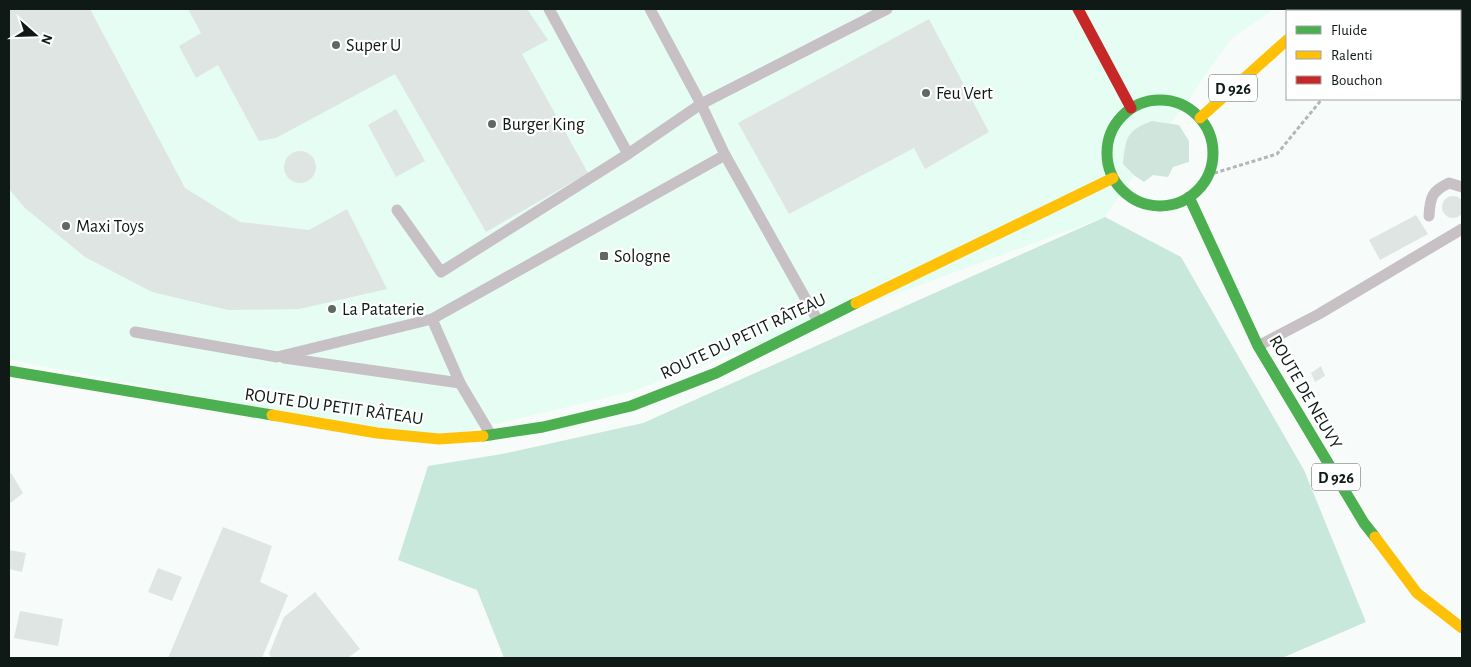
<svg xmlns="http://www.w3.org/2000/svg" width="1471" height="667" viewBox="0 0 1471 667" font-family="'Alegreya Sans',sans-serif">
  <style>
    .built { fill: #e6fdf4 }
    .green { fill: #d0e6dd }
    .forest { fill: #c9e8dc }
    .building { fill: #dee5e3 }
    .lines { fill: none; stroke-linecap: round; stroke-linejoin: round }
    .path { stroke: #b6b5b7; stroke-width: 3; stroke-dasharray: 4 2.5; stroke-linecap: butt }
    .lane { stroke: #c7c1c5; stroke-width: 11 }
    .fast { stroke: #4caf50; stroke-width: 11 }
    .slow { stroke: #ffc107; stroke-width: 11 }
    .jam { stroke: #c62828; stroke-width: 11 }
    .poi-dot { fill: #606866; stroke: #fff; stroke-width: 2 }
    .labels { text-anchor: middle; stroke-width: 4.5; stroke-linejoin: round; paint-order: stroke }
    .shield { fill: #fff; stroke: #575e5c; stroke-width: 1 }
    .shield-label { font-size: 16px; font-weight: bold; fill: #0f1916 }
    .poi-label { font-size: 18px; fill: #0f1916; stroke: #fff; text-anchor: start }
    .street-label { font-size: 18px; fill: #0f1916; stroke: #fff }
  </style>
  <rect width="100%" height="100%" fill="#f7fcfa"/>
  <path class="built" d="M9 9H1274L1231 39 1105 217 630 392 430 440 9 360Z"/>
  <path class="green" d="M1152 121 1179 125 1189 141V162L1173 167 1168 177 1153 175 1144 182 1135 176 1123 164C1126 137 1126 131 1152 121Z"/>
  <path class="forest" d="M1105 217 1181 257 1304 470 1366 622 1282 658H504L477 590 398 560 428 466 502 454 643 423Z"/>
  <g class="building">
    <path d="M9 9H90L185 188 240 222 309 230 347 209 387 289 299 309 228 310 152 292 85 257 25 208 9 189Z"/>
    <path d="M188 9H527L548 40 522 54 588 173 486 232 395 74 276 138 259 141 218 65 196 78 179 46 201 33Z"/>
    <path d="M929 19 989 132 925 169 914 148 789 214 738 123Z"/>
    <path d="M396 109 425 161 396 177 368 125Z"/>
    <circle cx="300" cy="167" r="16"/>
    <circle cx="1453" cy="207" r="11"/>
    <path d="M1416 215 1428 234 1380 260 1369 240Z"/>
    <path d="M1321 366 1325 376 1315 382 1311 373Z"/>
    <path d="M11 473 23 493 9 504V474Z"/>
    <path d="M223 527 272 546 260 582 288 595 262 658H168Z"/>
    <path d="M9 550 26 553 22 572 9 569Z"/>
    <path d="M158 568 182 577 172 601 148 592Z"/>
    <path d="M315 592 360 649 349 657 350 658H272L269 654 284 617Z"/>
    <path d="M20 611 63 619 58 646 14 638Z"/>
  </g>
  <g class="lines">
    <g class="path">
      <path d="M1401 11 1404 9"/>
      <path d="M1208 175 1277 154 1322 99"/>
    </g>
    <g class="lane">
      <path d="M549 9 628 154"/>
      <path d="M650 9 701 104 725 155 818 321"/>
      <path d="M397 210 441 272 628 154 701 104 887 9"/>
      <path d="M1429 216C1430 197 1432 191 1449 183L1462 187"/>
      <path d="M432 319 460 383 491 435"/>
      <path d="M135 332 277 357 432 319 725 155"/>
      <path d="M1258 346 1319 314 1462 229"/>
      <path d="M284 358 460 383"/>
    </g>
    <g class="fast">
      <circle cx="1160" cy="153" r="53"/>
      <path d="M1189 197 1258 346 1364 523 1375 537"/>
      <path d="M9 371 272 415"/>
      <path d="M483 436 543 427 631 406 716 373 856 303"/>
    </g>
    <g class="slow">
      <path d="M1322 11 1325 9"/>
      <path d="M1200 118 1287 40"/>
      <path d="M856 303 1113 178"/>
      <path d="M272 415 377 433 439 439 483 436"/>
      <path d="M1375 537 1417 593 1462 628"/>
    </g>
    <path class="jam" d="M1078 9 1131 108"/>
  </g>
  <g class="poi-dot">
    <circle cx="336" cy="45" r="5"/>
    <circle cx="926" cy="93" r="5"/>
    <circle cx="492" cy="124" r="5"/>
    <circle cx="66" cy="226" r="5"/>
    <rect x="599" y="251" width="10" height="10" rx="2.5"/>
    <circle cx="332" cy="309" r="5"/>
  </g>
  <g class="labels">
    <g class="shield">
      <rect x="1209" y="74.5" width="48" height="27" rx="4"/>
      <rect x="1312" y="463.5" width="48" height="27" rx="4"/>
    </g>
    <g class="shield-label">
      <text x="1233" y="94">D 926</text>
      <text x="1336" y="483">D 926</text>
    </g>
    <g class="poi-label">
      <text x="346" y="51">Super U</text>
      <text x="936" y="99">Feu Vert</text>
      <text x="502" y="130">Burger King</text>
      <text x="76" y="232">Maxi Toys</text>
      <text x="614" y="262">Sologne</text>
      <text x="342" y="315">La Pataterie</text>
    </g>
    <g class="street-label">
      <text transform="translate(743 336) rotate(-25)" y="6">ROUTE DU PETIT RÂTEAU</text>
      <text transform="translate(1306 392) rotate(60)" y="6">ROUTE DE NEUVY</text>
      <text transform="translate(334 406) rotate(8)" y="6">ROUTE DU PETIT RÂTEAU</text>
    </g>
  </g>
  <rect width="1471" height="667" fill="none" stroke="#0f1916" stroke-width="20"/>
  <rect x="1286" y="10" width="175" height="90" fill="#ffffff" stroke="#9fa3a2"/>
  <rect x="1296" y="26" width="25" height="8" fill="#4caf50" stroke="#9fa3a2"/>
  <text x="1331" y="35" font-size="15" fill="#0f1916">Fluide</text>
  <rect x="1296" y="51" width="25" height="8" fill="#ffc107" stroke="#9fa3a2"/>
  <text x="1331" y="60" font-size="15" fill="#0f1916">Ralenti</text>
  <rect x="1296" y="76" width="25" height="8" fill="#c62828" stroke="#9fa3a2"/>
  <text x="1331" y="85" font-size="15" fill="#0f1916">Bouchon</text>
  <g transform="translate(35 35) rotate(110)" stroke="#ffffff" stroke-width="4" paint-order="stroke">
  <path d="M0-4L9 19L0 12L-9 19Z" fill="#0f1916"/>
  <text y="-8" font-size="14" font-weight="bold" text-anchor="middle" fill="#0f1916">N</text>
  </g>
</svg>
